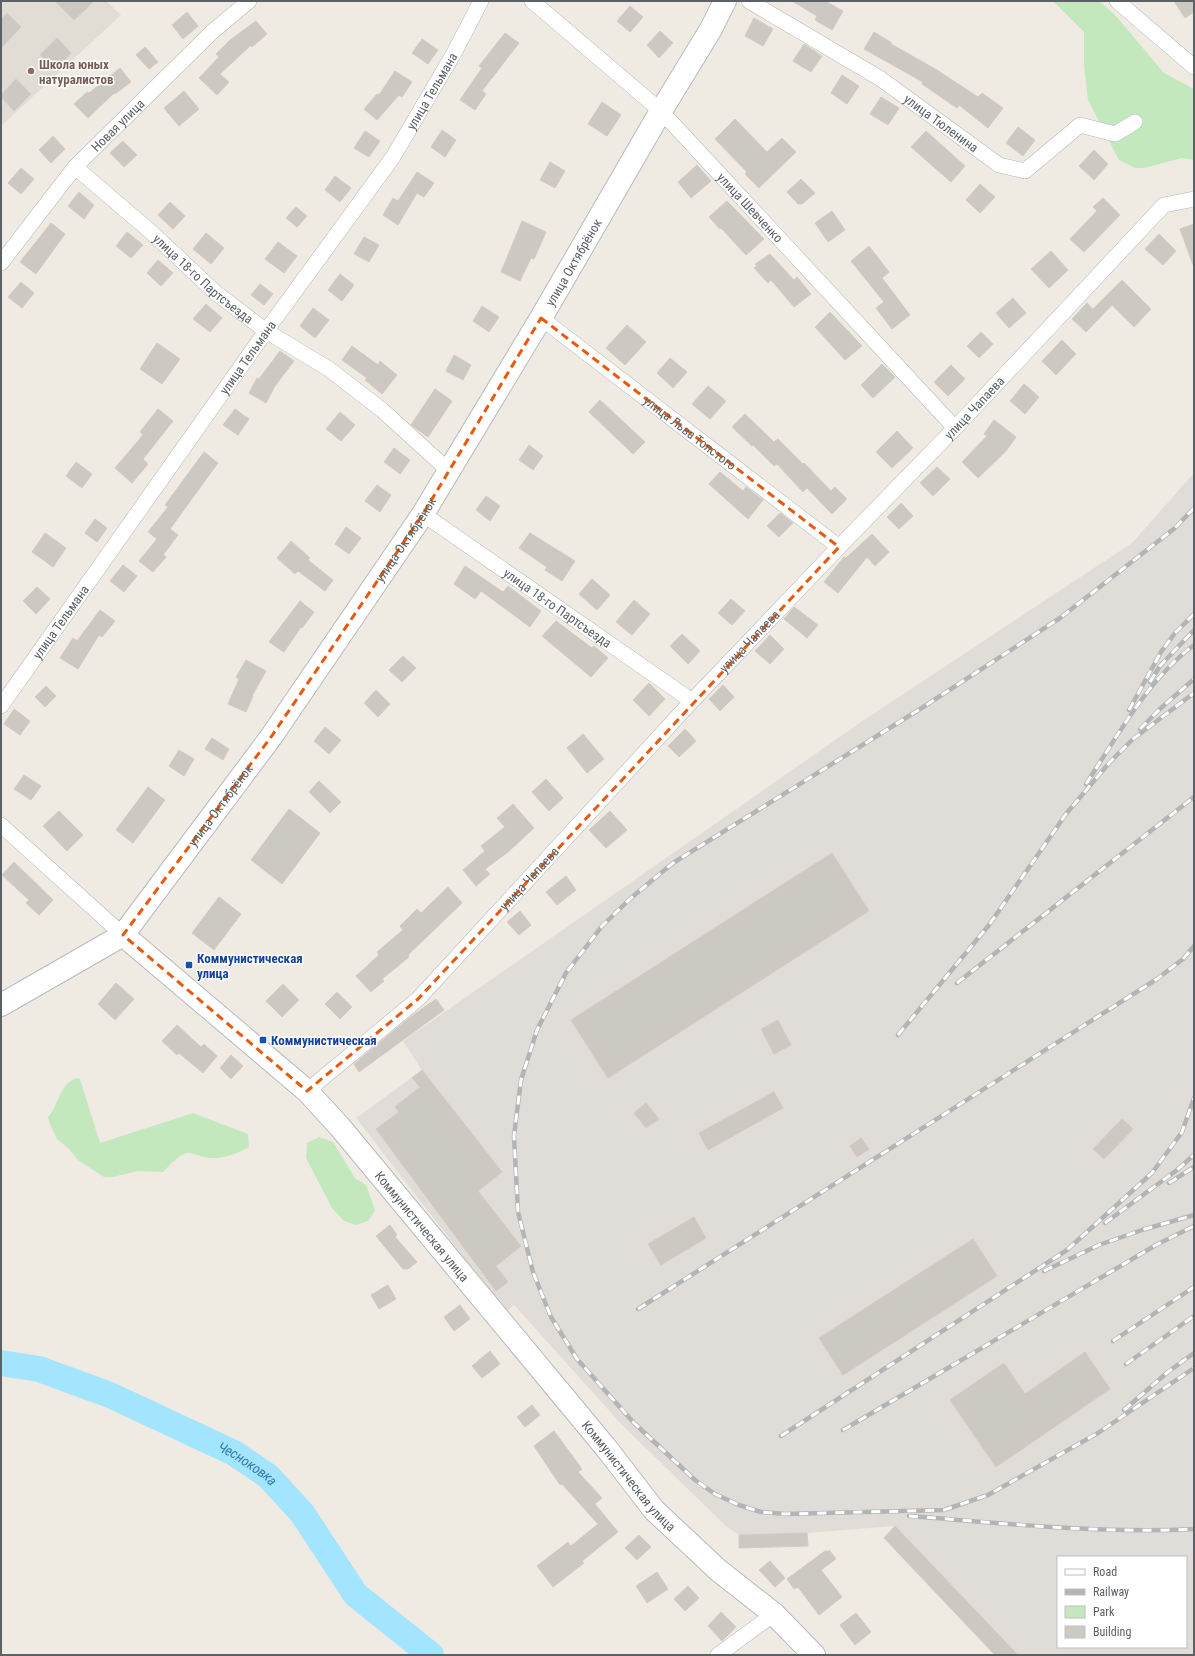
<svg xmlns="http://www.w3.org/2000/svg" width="1195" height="1656" viewBox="0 0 1195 1656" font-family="'Roboto Condensed',sans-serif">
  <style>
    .industrial { fill: #e0ddd8; fill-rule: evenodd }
    .education { fill: #e1dcd4 }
    .green { fill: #c4e8be }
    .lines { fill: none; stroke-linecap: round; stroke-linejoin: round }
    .river { stroke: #a3e5ff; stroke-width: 26 }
    .building { fill: #ccc8c2; stroke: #d4cbc1 }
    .street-casing { stroke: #b4b8bb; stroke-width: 16 }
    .secondary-casing { stroke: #b5babe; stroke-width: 24 }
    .street { stroke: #fff; stroke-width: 15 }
    .secondary { stroke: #fff; stroke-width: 22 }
    .rail-casing { stroke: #b3b4b5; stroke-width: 4.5 }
    .rail { stroke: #fff; stroke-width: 3; stroke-dasharray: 9; stroke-linecap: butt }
    .marked { fill: none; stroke: #e8590c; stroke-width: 3; stroke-dasharray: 8 5; stroke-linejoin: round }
    .education-dot { fill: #8d6e63; stroke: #fff; stroke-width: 1.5 }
    .transit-dot { fill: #1a4fb4; stroke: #fff; stroke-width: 1.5 }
    .labels { text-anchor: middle; stroke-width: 3; stroke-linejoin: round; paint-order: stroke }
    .education-label { font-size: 13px; font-weight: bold; fill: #785e54; stroke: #fff; text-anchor: start }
    .street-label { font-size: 13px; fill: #5b6165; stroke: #fff }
    .transit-label { font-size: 13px; font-weight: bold; fill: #164399; stroke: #fff; text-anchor: start }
    .water-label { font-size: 14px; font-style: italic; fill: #347da6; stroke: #fff }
  </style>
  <rect width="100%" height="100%" fill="#efebe3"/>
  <path class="industrial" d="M1194 473V1655H1018L895 1526 807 1533 739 1535 726 1526 623 1426 514 1305 506 1312 356 1118 422 1070 403 1041 864 720 1132 543ZM1058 1557H1186V1647H1058Z"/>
  <path class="education" d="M1 1H106L121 15 1 126Z"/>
  <g class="green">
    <path d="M1053 1H1099L1115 15 1164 73 1194 89V160L1182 158 1144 168H1135L1119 160 1088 100 1084 65V32Z"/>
    <path d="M77 1078 80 1079 100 1143 193 1113 248 1134 249 1147C234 1155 222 1160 204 1157 199 1156 193 1153 188 1153 179 1154 169 1166 163 1172L138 1171 113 1177H104L78 1160 69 1149 57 1139 50 1124 48 1117C59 1105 59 1084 77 1078Z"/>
    <path d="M319 1137 333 1142 355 1178 366 1185 375 1210 368 1221 356 1225 344 1221 332 1208 306 1158 307 1143Z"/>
  </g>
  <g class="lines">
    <path class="river" id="s1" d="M1 1363 39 1369 110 1395 234 1453 268 1476 302 1513 356 1595 431 1655"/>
  </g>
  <g class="building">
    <path d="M55 1H94L74 20Z"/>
    <path d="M792 1H825L843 11 832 30 815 20 817 16Z"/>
    <path d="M1174 1H1194V12L1185 18Z"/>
    <path d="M630 6 643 17 630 32 617 21Z"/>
    <path d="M187 12 198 26 183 39 172 25Z"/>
    <path d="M7 13 21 27 1 48V19Z"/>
    <path d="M754 18 773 29 763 46 745 36Z"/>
    <path d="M256 21 267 34 252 47 251 45 220 74 229 82 217 95 199 78 219 57 216 54 230 40Z"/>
    <path d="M660 31 673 43 659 58 647 45Z"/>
    <path d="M874 32 892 43 891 44 937 70 978 97 982 93 1003 108 988 128 959 105 957 108 922 84 923 82 864 49Z"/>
    <path d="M505 33 519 43 482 91 486 94 475 110 460 100 482 68 479 66Z"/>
    <path d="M57 38 71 53 55 70 40 55Z"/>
    <path d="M422 39 438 50 428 64 412 53Z"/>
    <path d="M804 44 822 56 811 72 793 61Z"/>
    <path d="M145 47 158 62 149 69 136 55Z"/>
    <path d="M120 68 131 82 115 94 114 93 88 118 74 104 87 92 89 93Z"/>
    <path d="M395 71 412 82 402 97 399 95 377 120 364 109 377 94 379 95Z"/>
    <path d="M842 75 859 86 847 104 831 93Z"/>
    <path d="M16 79 31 94 14 111 1 97V95Z"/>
    <path d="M184 91 199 109 179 126 164 108Z"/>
    <path d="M881 97 899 108 888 125 870 114Z"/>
    <path d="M602 102 621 115 607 136 588 124Z"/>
    <path d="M735 119 767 152 782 138 796 152 759 188 745 174 747 172 715 139Z"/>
    <path d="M1018 127 1035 140 1023 156 1006 143Z"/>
    <path d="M442 130 456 140 445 157 431 147Z"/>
    <path d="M365 131 380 141 369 157 354 148Z"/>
    <path d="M926 131 965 166 951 182 911 147Z"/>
    <path d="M53 136 65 149 51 163 39 150Z"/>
    <path d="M123 141 137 155 124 167 110 153Z"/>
    <path d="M1094 150 1108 164 1094 180 1079 166Z"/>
    <path d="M550 162 565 171 555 188 540 180Z"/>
    <path d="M697 165 711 181 691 198 678 182Z"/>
    <path d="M21 168 34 179 21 194 8 183Z"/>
    <path d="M417 172 434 183 424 197 417 193 398 225 383 215 393 198 398 201Z"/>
    <path d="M335 176 351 188 340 202 325 190Z"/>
    <path d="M801 179 815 193 802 204H798L787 192Z"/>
    <path d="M980 184 995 197 980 213 966 200Z"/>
    <path d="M79 192 94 205 84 219 68 206Z"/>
    <path d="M1103 198 1120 215 1084 252 1070 239 1097 211 1093 207Z"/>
    <path d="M727 201 764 239 746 255 721 228 720 229 709 217Z"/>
    <path d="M170 202 185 216 173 229 158 215Z"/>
    <path d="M296 207 307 216 297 227 286 218Z"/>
    <path d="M832 211 845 230 828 242 815 223Z"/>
    <path d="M522 221 546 232 534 259 531 258 520 281 501 272Z"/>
    <path d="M51 223 65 234 36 274 20 262Z"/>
    <path d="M1194 224V264L1193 265 1180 229Z"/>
    <path d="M127 232 143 245 131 258 116 246Z"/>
    <path d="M206 233 224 248 211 264 193 249Z"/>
    <path d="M1159 234 1176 251 1163 265 1145 249Z"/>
    <path d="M364 237 379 245 369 262 354 254Z"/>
    <path d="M278 242 297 256 284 273 265 259Z"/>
    <path d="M869 246 889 272 882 278 910 315 892 329 876 308 884 302 851 261Z"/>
    <path d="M1051 251 1068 270 1049 288 1031 269Z"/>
    <path d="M770 254 794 280 797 277 811 294 794 307 771 280 768 283 754 268 757 266 755 264Z"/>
    <path d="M158 260 173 273 161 286 147 273Z"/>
    <path d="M340 274 354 285 342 301 328 290Z"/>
    <path d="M1122 280 1151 309 1134 327 1112 305 1086 332 1072 319 1087 303 1093 309Z"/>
    <path d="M21 282 34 293 22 308 8 297Z"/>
    <path d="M260 284 273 294 264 305 251 295Z"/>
    <path d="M1013 298 1026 313 1009 328 996 313Z"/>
    <path d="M206 304 222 318 210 332 193 319Z"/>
    <path d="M482 306 499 317 489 332 473 321Z"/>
    <path d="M313 308 329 320 315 338 300 326Z"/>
    <path d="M830 312 862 346 845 360 815 327Z"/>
    <path d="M627 325 646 342 625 365 606 348Z"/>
    <path d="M981 332 993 344 979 358 967 346Z"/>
    <path d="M1062 340 1076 354 1056 375 1042 361Z"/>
    <path d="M157 343 180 359 162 384 140 369Z"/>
    <path d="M352 346 378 365 380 361 397 375 382 394 365 380 367 378 342 360Z"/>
    <path d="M280 351 294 361 275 386 266 403 249 393 257 378 259 379Z"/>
    <path d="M454 355 471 365 463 380 446 371Z"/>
    <path d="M670 358 687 372 673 388 657 373Z"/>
    <path d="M882 364 895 377 873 398 861 385Z"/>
    <path d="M951 365 965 379 948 396 934 382Z"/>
    <path d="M1024 384 1039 397 1025 414 1010 401Z"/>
    <path d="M708 386 726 401 710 419 692 404Z"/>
    <path d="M435 389 452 401 428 437 411 425Z"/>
    <path d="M600 400 645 442 633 454 589 412Z"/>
    <path d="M158 409 173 421 143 459 148 464 132 483 115 468 143 435 140 432Z"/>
    <path d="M235 409 249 419 238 435 223 425Z"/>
    <path d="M340 412 355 425 341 441 326 429Z"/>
    <path d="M745 414 774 442 778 439 803 464 804 463 831 491 835 487 847 499 832 514 807 488 803 492 777 464 774 466 753 445 752 446 732 427Z"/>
    <path d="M994 420 1016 437 1006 451 978 478 962 462 987 436 984 434Z"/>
    <path d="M897 431 913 448 892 468 876 452Z"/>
    <path d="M529 445 543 456 533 470 519 460Z"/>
    <path d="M394 448 410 460 400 474 384 462Z"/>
    <path d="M204 452 218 463 170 529 178 535 163 555 166 557 153 572 139 561 157 539 148 532 168 507 165 505Z"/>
    <path d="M76 462 92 474 82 488 66 476Z"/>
    <path d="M937 467 950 479 933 496 920 483Z"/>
    <path d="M720 472 743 491 746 487 763 500 748 519 709 484Z"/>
    <path d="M377 485 391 495 380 512 365 501Z"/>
    <path d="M486 496 500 506 490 521 476 510Z"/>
    <path d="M901 503 913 516 899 529 887 517Z"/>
    <path d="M780 513 793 523 779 537 767 526Z"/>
    <path d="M95 519 107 528 97 542 85 533Z"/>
    <path d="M346 527 361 538 349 554 335 544Z"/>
    <path d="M45 533 66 548 53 567 32 552Z"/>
    <path d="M530 533 575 561 562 581 545 570 547 567 519 548Z"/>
    <path d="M872 534 889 552 875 566 867 557 838 593 824 582 844 557 846 558Z"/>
    <path d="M291 541 310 558 308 560 333 580 325 591 298 571 295 574 277 558Z"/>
    <path d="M123 565 137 576 124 592 110 581Z"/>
    <path d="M465 566 503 592 508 586 541 611 530 627 481 591 475 599 454 584Z"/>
    <path d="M592 579 610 595 597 610 579 594Z"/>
    <path d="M37 587 50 599 36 614 23 601Z"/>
    <path d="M731 599 745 611 732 625 718 613Z"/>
    <path d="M634 600 650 614 632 635 616 622Z"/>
    <path d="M300 601 314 612 302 628 301 627 284 652 269 642Z"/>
    <path d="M794 607 818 625 807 638 784 619Z"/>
    <path d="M100 610 115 621 102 637 99 635 78 669 60 658 73 638 77 641Z"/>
    <path d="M556 621 592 648 594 646 608 658 591 677 542 636Z"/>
    <path d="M682 634 700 651 688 664 670 646Z"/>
    <path d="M770 635 784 649 770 664 755 651Z"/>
    <path d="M403 656 416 668 402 682 389 670Z"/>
    <path d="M246 660 266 671 252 696H253L246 712 228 704 239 679 236 677Z"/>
    <path d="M649 683 665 699 649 716 633 700Z"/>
    <path d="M723 685 734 697 720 711 709 699Z"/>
    <path d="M46 686 56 696 45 707 35 697Z"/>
    <path d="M376 690 390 704 378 717 364 703Z"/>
    <path d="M14 709 30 721 20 735 4 724Z"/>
    <path d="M325 727 341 740 329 754 314 741Z"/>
    <path d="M685 729 696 741 679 757 668 746Z"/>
    <path d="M583 734 604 759 587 773 567 748Z"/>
    <path d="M212 738 229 749 223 760 205 749Z"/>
    <path d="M179 750 194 759 184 776 169 766Z"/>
    <path d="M24 775 41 786 31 800 14 789Z"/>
    <path d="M546 779 563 798 549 811 532 792Z"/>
    <path d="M319 781 341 802 330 813 309 792Z"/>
    <path d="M148 787 165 800 133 843 116 830Z"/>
    <path d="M513 804 534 828 508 852 485 869 490 874 476 886 463 870 485 851 481 846 505 827 497 818Z"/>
    <path d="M289 809 320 833 282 884 251 860Z"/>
    <path d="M59 811 83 835 67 851 43 826Z"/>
    <path d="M610 811 627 830 606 848 589 830Z"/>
    <path d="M832 853 869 911 608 1078 571 1020Z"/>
    <path d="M14 862 53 900 39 915 26 903 29 900 2 875Z"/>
    <path d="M566 876 576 890 557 905 546 892Z"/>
    <path d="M448 887 462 903 408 955 409 957 382 979 384 981 371 992 356 976 379 955 377 952 403 930 400 926 417 909 421 913Z"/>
    <path d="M219 897 241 914 214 950 192 933Z"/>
    <path d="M520 911 531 925 519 935 507 922Z"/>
    <path d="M116 983 134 999 115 1020 98 1004Z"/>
    <path d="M283 984 299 1000 282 1017 266 1001Z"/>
    <path d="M337 992 352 1007 340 1019 325 1004Z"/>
    <path d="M436 999 444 1010 359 1072 354 1064 409 1018Z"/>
    <path d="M778 1020 791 1045 774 1054 761 1029Z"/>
    <path d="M177 1025 201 1047 204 1044 217 1056 203 1073 179 1053 177 1055 162 1041Z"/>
    <path d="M231 1055 243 1066 231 1079 220 1068Z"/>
    <path d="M422 1070 502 1172 478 1191 521 1246 496 1266 508 1282 496 1291 376 1129 399 1112 395 1107 420 1087 412 1078Z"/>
    <path d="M774 1092 783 1108 708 1150 699 1133Z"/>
    <path d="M646 1103 659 1119 646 1128 634 1113Z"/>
    <path d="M1122 1119 1133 1129 1104 1159 1093 1149Z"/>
    <path d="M861 1138 869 1149 857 1157 850 1146Z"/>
    <path d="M694 1217 706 1238 661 1265 648 1244Z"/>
    <path d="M390 1225 397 1235 395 1237 417 1262 408 1269H403L376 1236Z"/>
    <path d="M973 1239 997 1276 843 1375 819 1338Z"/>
    <path d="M388 1285 396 1299 379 1309 371 1295Z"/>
    <path d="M460 1305 470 1319 454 1331 444 1317Z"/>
    <path d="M490 1351 500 1364 482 1378 472 1366Z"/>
    <path d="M1085 1352 1110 1389 996 1467 950 1400 1004 1363 1025 1394Z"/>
    <path d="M532 1405 540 1415 525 1427 517 1417Z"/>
    <path d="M554 1431 582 1469 578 1472 602 1498 595 1504 618 1532 582 1561 584 1563 553 1587 537 1566 568 1542 571 1546 598 1524 562 1484 560 1485 534 1446Z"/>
    <path d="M895 1526 1018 1655H995L884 1538Z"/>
    <path d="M807 1533 808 1546 739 1548V1535Z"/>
    <path d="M639 1535 651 1547 637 1560 625 1548Z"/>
    <path d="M825 1551H830L836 1559 821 1570 842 1597 819 1615 798 1587 794 1589 787 1579Z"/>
    <path d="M770 1561 785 1578 775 1587 759 1570Z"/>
    <path d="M657 1572 668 1589 647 1603 636 1586Z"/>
    <path d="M688 1586 699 1598 685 1611 674 1599Z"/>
    <path d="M721 1612 736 1627 722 1641 708 1626Z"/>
    <path d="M856 1613 871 1632 855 1645 840 1625Z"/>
  </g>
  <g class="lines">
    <g class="street-casing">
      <g id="street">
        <path id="s2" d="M532 1 661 111 955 428"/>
        <path id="s3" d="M749 1 881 79 999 165 1025 171 1080 125 1115 134 1135 122"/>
        <path d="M1117 1 1194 67"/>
        <path id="s4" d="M75 167 151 232 216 293 266 331 329 369 382 410 449 471"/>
        <path id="s5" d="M1 263 75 167 212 32 249 1"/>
        <path id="s6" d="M541 318 839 547"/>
        <path id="s7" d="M423 514 692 701"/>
        <path id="s8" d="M1 706 266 331 393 157 454 53 481 1"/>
        <path d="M1 825 123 935"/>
        <path id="s9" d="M307 1091 418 999 692 701 839 547 955 428 1164 205 1194 199"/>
        <path d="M718 1655 774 1614"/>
      </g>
    </g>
    <g class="secondary-casing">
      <g id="secondary">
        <path id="s10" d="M123 935 307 1091 340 1127 607 1449 654 1510 718 1570 774 1614 814 1655"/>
        <path id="s11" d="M1 1005 123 935 271 737 423 514 541 318 661 111 711 29 725 1"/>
      </g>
    </g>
    <use href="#street" class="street"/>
    <use href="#secondary" class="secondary"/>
    <g class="rail-casing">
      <g id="rail">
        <path d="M1194 508 1175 528 1060 618 917 711 673 863 631 898 602 926 566 973 537 1030 521 1080 514 1136 518 1212 533 1272 551 1317 577 1359 634 1423 695 1480 715 1494 739 1505 761 1512 785 1514 944 1510 988 1495 1098 1433 1194 1368"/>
        <path d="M1150 682 1160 666 1194 630"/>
        <path d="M1129 710 1161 652 1175 633 1194 614"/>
        <path d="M1140 729 1161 708 1194 679"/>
        <path d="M1086 784C1117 737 1148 679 1194 645"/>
        <path d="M957 983 1194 797"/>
        <path d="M898 1035 989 925 1066 814 1110 762 1133 739 1194 693"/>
        <path d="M1169 1183 1194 1167"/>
        <path d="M1105 1223 1177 1170 1194 1155"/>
        <path d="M1044 1271 1099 1245 1142 1230 1194 1215"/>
        <path d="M638 1309 1157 979 1183 959 1194 946"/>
        <path d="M1113 1341 1194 1287"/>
        <path d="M1126 1364 1194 1316"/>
        <path d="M1124 1410 1168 1372 1194 1353"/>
        <path d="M843 1430 1156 1245 1194 1226"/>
        <path d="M781 1436 1067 1250 1152 1173 1182 1132 1194 1098"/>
        <path d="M909 1516C1003 1523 1099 1534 1194 1529"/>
      </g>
    </g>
    <use href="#rail" class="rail"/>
  </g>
  <path class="marked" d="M541 318 839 547 418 999 307 1091 123 935 271 737 423 514Z"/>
  <circle class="education-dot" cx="31" cy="71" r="4"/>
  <g class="transit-dot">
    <rect x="185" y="961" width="8" height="8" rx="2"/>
    <rect x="259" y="1036" width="8" height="8" rx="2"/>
  </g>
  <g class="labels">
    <g class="education-label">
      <text x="39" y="69">Школа юных<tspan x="39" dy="15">натуралистов</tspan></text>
    </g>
    <g class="street-label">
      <text dy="5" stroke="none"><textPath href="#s8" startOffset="751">улица Тельмана</textPath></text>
      <text dy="5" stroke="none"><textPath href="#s3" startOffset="228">улица Тюленина</textPath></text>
      <text dy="5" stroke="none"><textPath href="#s5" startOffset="181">Новая улица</textPath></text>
      <text dy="5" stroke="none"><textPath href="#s2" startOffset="301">улица Шевченко</textPath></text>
      <text dy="5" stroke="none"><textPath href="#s11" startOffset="951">улица Октябрёнок</textPath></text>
      <text dy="5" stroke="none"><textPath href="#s4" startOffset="170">улица 18-го Партсъезда</textPath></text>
      <text dy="5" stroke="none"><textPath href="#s8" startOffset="427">улица Тельмана</textPath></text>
      <text dy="5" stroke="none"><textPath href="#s9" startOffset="956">улица Чапаева</textPath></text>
      <text dy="5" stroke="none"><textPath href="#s6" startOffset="188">улица Льва Толстого</textPath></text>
      <text dy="5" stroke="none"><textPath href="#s11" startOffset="627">улица Октябрёнок</textPath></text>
      <text dy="5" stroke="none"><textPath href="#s7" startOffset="164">улица 18-го Партсъезда</textPath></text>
      <text dy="5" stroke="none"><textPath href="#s8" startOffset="103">улица Тельмана</textPath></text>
      <text dy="5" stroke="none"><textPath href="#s9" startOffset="632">улица Чапаева</textPath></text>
      <text dy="5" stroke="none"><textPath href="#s11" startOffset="303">улица Октябрёнок</textPath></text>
      <text dy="5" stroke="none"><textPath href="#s9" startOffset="308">улица Чапаева</textPath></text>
      <text dy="5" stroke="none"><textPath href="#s10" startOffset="419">Коммунистическая улица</textPath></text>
      <text dy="5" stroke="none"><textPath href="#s10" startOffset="743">Коммунистическая улица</textPath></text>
    </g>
    <g class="transit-label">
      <text x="197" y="963">Коммунистическая<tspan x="197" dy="15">улица</tspan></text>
      <text x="271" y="1045">Коммунистическая</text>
    </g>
    <g class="water-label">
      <text dy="5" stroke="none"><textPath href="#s1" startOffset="268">Чесноковка</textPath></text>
    </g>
  </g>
  <rect width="1195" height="1656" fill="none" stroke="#5b6165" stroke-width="4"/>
  <rect x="1057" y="1556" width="130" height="92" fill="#ffffff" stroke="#bdc0c1"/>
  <rect x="1065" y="1569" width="20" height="6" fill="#ffffff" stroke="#bdc0c1"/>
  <text x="1093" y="1576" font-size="12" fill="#5b6165">Road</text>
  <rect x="1065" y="1589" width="20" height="6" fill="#b3b4b5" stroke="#bdc0c1"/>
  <text x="1093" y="1596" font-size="12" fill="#5b6165">Railway</text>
  <rect x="1065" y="1606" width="20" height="12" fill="#c4e8be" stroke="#bdc0c1"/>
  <text x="1093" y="1616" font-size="12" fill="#5b6165">Park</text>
  <rect x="1065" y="1626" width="20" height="12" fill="#ccc8c2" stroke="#bdc0c1"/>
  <text x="1093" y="1636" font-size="12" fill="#5b6165">Building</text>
</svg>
